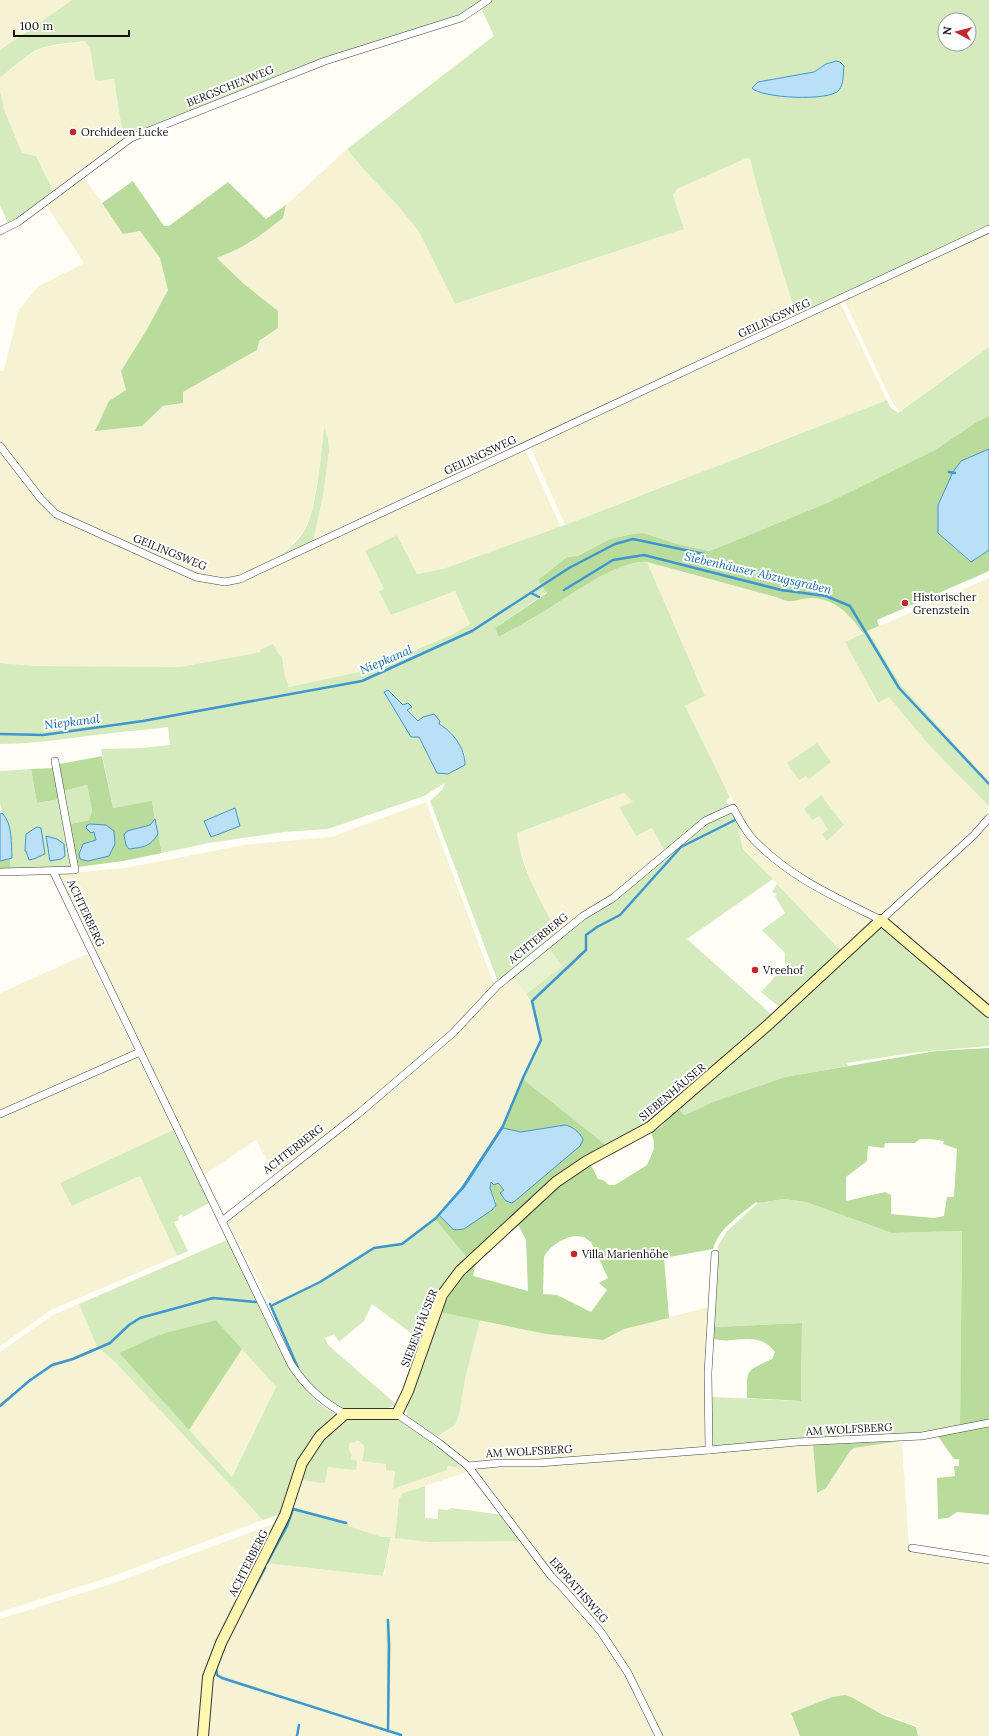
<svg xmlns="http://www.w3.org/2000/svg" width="989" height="1736" viewBox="0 0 989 1736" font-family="Lora,serif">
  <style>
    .farmland { fill: #f6f3d4; fill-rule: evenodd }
    .green { fill: #d5ebbd; fill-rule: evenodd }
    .forest { fill: #b9dc9c; fill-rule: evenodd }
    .pitch { fill: #e6f2cf }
    .water { fill: #b9e0f7; stroke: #3f96cf }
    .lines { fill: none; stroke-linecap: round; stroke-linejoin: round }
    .stream { stroke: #3f96cf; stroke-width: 2.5 }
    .street-casing { stroke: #444; stroke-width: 8 }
    .secondary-casing { stroke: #333; stroke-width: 12 }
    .street { stroke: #fff; stroke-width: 7 }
    .secondary { stroke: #fff6b0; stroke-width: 10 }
    .poi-dot { fill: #c4262e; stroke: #fff; stroke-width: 1.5 }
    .labels { text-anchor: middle; stroke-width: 4; stroke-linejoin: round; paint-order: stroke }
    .street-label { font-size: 11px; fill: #111; stroke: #fff }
    .poi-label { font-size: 11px; fill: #111; stroke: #fff; text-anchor: start }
    .water-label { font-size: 12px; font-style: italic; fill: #1768a6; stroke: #fff }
  </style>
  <rect width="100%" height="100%" fill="#fffdf5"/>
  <g class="farmland">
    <path d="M0 0H72L0 50Z"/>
    <path d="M84 41 90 48 95 80 99 81 114 79 121 124 125 138 53 191 36 156 22 153 4 109 0 90V77L14 67 23 58 41 48Z"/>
    <path d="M347 149 365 171 401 209 419 232 455 304 684 229 673 195 677 189 747 158 750 159 762 205 796 315 313 541 323 496 329 451 328 438 324 428 318 478 311 514 304 531 280 556 239 575 226 578 197 573 70 518 58 511 43 496 0 440V371L4 370 19 309 39 286 84 263 46 205 84 177 123 233 140 231 160 258 168 290 146 331 126 390 109 401 142 426 163 406 183 403 182 392 212 375 278 328 244 284 217 258 238 249 283 218 286 205Z"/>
    <path d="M989 232V347L900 411 893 404 882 381 844 300Z"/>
    <path d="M840 302 887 400 565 525 532 451V447Z"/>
    <path d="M0 451 54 517 67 524 195 580 225 585 386 514 524 451 527 453 561 527 443 569 417 574 397 535 365 551 384 589 379 591H455L470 624 453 634 369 670 357 674 289 687 285 676 282 657 261 652 180 667 35 666 0 663Z"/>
    <path d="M647 562 772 596 786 601 809 598 823 599 831 602 851 616 863 633 846 641 877 703 889 697 928 744 989 806 985 818 880 916 815 884 787 866 753 834 725 787 685 706 705 696ZM821 795 844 825 827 841 822 834 829 829 819 816Z"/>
    <path d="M989 578V782L900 684 868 631Z"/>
    <path d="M624 793 633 802 619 807 636 836 652 828 665 852 612 896 558 933 534 890 518 845 517 833Z"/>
    <path d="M426 802 494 985 449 1032 349 1116 279 1172 273 1166 271 1168 256 1140 204 1175 59 874 125 868 244 845 331 837Z"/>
    <path d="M989 826V1009L889 921V916Z"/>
    <path d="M743 828 765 853 786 873 810 888 875 921 841 951 743 848 739 831Z"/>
    <path d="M87 954 135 1052 0 1111V993Z"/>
    <path d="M513 977 530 999 540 1040 501 1126 477 1165 434 1218 402 1242 373 1247 320 1281 271 1305 227 1221 398 1086 455 1036 499 989Z"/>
    <path d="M138 1058 173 1130 61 1183 72 1206 140 1176 177 1256 51 1310 0 1346V1119Z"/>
    <path d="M79 1304 97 1347 49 1366 25 1382 0 1403V1352L53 1315Z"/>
    <path d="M709 1307 708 1449 469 1464 447 1445 436 1437 455 1425 459 1415 466 1375 480 1320 546 1334 603 1340 624 1329Z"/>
    <path d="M100 1349 115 1362 263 1520 113 1576 0 1612V1407L27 1384 50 1369Z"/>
    <path d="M242 1349 276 1387 232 1477 189 1430Z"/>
    <path d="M355 1441 361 1442 364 1449 395 1471 393 1489 446 1470V1466L459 1461 471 1473 468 1472 403 1493 429 1542 522 1541 599 1632 626 1672 657 1736H402V1734L389 1729 391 1644 389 1619H386L387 1729 222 1676 218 1673 217 1668 224 1650 265 1563 384 1575 391 1537H382L347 1526 349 1522 293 1507 301 1480 327 1467 351 1459 352 1455 349 1451V1447L350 1443Z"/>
    <path d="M902 1442 909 1549 989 1562V1736H918L916 1726 873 1710 832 1697 792 1713 800 1736H662L630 1670 551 1574 474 1469 813 1445 817 1492 826 1488 850 1451 854 1448Z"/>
    <path d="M278 1522 214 1645 203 1692 200 1736H0V1619L117 1582Z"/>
    <path d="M215 1670 221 1679 400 1736H298L301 1725 298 1724 296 1736H208L210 1682Z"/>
  </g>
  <g class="green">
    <path d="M72 0H482L459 16 324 58 152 125 125 138 121 124 114 79 99 81 95 80 90 48 84 41C70 43 54 44 41 48 25 54 14 68 0 77V50Z"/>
    <path d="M493 0H989V225L796 315 762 205 750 159 747 158 677 189 673 195 684 229 455 304 419 232 401 209 365 171 347 149 494 36 481 8ZM945 20H969V44H945ZM840 62 844 66 843 80 824 97 772 95 774 80 814 72 826 64Z"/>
    <path d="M0 90 4 109 22 153 36 156 53 191 16 219 8 223 0 205Z"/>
    <path d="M989 347V416L975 423 935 450 827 503 717 548 709 551 674 543 643 533 632 534 610 539 576 556 567 557 538 580 547 592 495 628 499 637C516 628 532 619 548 609 571 595 620 559 647 562L705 696 685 706 730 797 726 801 729 806C704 816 685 835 665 852L652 828 636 836 619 807 633 802 624 793 517 833C521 869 541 902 558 933L498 982 430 801 442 790 445 783 424 796 328 829 284 832 209 843 162 853 152 802 113 808 101 749 142 748 170 745 168 727C147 730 125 731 104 734 69 738 35 744 0 744V663L35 666 180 667 261 652 260 650 273 644 278 653 282 657 285 676 289 687 369 670 453 634 470 624 455 591 391 615 379 591 384 589 365 551 397 535 417 574 443 569 565 525 887 400 890 407 898 413ZM403 705 418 721 449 730 465 754V765L437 773ZM235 808 239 825 204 821V820Z"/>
    <path d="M324 427 328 438 329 451 323 496 313 541 280 556C288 549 298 541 304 531 317 511 321 453 324 427Z"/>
    <path d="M868 631 900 684 989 782V806L928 744 889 697 878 703 845 642Z"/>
    <path d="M817 743 831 762 809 779 806 776 799 780 787 763Z"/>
    <path d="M31 769 37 803 60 799 72 863 69 868 11 869 9 824 6 817 2 813 0 803V771Z"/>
    <path d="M87 785 92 811 89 820 70 824 63 791Z"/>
    <path d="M821 795 844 825 827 841 822 834 828 829 819 816 812 820 804 809Z"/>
    <path d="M733 811 743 828 739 831 743 849 773 879 687 939 771 1014 655 1119 607 1146 523 1079 503 1128 464 1188 435 1219 468 1259 442 1286 430 1305 433 1315 423 1342 372 1304 364 1321 339 1342 334 1334 325 1338 328 1345 397 1405 384 1409 343 1410 321 1396 298 1370 270 1305 320 1281 373 1247 402 1242 434 1218 461 1187 477 1165 501 1126 540 1040 530 999 526 994 562 966 548 947 580 923 614 900 711 819Z"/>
    <path d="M777 884 841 951 779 1007 761 992 785 965V953L762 930 785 913 775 896 777 894 772 892Z"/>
    <path d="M882 928H887L989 1019V1046L919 1052 846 1063 848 1066 785 1077 718 1100 684 1115 678 1108 878 929Z"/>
    <path d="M173 1130 209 1203 183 1217 181 1215 178 1217 179 1220 174 1222 188 1251 177 1256 140 1176 72 1206 60 1183Z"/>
    <path d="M784 1199 806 1202 892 1233 962 1231 960 1426 926 1433 711 1449V1397L801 1401 802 1323 713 1327 718 1246 727 1231 758 1203Z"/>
    <path d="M227 1240 296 1378 317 1402 334 1414 314 1436 306 1449 281 1514 263 1520 115 1362 100 1349 50 1369 27 1384 0 1407V1403L5 1399 49 1366 97 1347 79 1304ZM216 1320 276 1387 232 1477 119 1353 149 1339 168 1332Z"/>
    <path d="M439 1312 480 1320 466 1375 459 1415 455 1425 436 1437 406 1417C410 1381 426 1346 439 1312Z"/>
    <path d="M352 1417 395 1418 399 1419 459 1461 457 1467 447 1466V1470L393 1489 395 1471 386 1470V1464L362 1461C364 1453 367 1445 358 1441L350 1443C348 1448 349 1451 352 1455L351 1459 357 1461 356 1470 328 1467 325 1483 301 1480C314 1449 322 1434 352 1417Z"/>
    <path d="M425 1486V1518L438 1519V1509L447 1510 451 1508 503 1515 522 1541 429 1542 395 1538 399 1499 403 1493Z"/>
    <path d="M293 1507 349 1522 348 1526 382 1537H391L383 1576 265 1563Z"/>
    <path d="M263 1567H267C258 1584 214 1659 218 1673L222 1676 387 1729 386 1618 389 1619 391 1644 389 1729 403 1734 402 1736 221 1679 215 1674C213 1656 253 1587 263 1567Z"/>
  </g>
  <g class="forest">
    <path d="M133 181 164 226H169L228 182 266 219 286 205 283 218 258 237 238 249 217 258 244 284 278 311V328L259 341 257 350 183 392V403L163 406 142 426 95 431 109 401 126 390 121 371 146 331 168 290 160 258 140 231 123 234 102 203Z"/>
    <path d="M989 416V449L961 461 953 472 938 505V533L970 562 989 550V571L877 620 879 626 863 633C850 615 835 598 811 598 803 598 795 602 787 601 782 600 777 597 772 596L647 562C620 559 571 595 548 609 532 619 515 628 499 637L495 628 547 593 538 580 567 557 577 556 610 539 632 534 643 533 674 543 709 551 717 548 827 503 935 450 975 423Z"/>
    <path d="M102 756 113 808 152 801 155 819 150 825 127 831 126 845 129 849C143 847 150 847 158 834L162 853 123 861 78 867 70 824 89 820 92 811 87 785 63 791 58 767 60 764ZM94 832 109 856 80 859C76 847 85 842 96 840Z"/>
    <path d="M54 768 60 799 37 803 31 769Z"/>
    <path d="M10 859 11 869H0V861Z"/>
    <path d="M989 1048V1421L960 1426 962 1231 892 1233 806 1202 784 1199 758 1203 756 1202C739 1216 719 1228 713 1249L664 1258 669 1318 624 1329 603 1340 546 1334 439 1312 461 1277 476 1261 473 1276 528 1291 526 1240 518 1224 557 1186 590 1163 598 1179 603 1180 609 1185H615L647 1165 654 1149V1142L651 1132 661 1127 678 1108 684 1115 718 1100 785 1077 936 1051ZM920 1139H931L944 1141 943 1144 957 1149 954 1197H947L944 1216 934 1218 891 1214V1195L885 1192 846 1201V1177L867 1161 868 1146 884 1148 885 1143H915ZM575 1236 584 1237 591 1242 608 1278 599 1283 607 1290 591 1312 557 1295 543 1294 544 1257C549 1246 563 1238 575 1236Z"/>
    <path d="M523 1079 607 1146 468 1259 435 1219 439 1215 454 1230 496 1202 490 1188 491 1182H498L504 1190 500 1194 506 1201 565 1125 521 1132 503 1128Z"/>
    <path d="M216 1320 242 1349 189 1430 119 1353 149 1339 168 1332Z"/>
    <path d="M802 1323 801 1401 747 1398C747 1368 745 1372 772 1359L775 1352C763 1336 749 1339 732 1340 726 1341 719 1340 713 1339V1327Z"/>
    <path d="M989 1426V1515L957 1512 948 1518 938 1519 937 1478 955 1476 954 1466H959V1459H954L937 1435Z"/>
    <path d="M902 1441 854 1448 850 1451 826 1488 817 1493 813 1445Z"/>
    <path d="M845 1695 851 1697 883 1715 916 1727 918 1736H800L791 1713 832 1697Z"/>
  </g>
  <path class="pitch" d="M548 947 562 966 526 994 513 977Z"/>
  <g class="water">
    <path d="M836 61 840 62 844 66C843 73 844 84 839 90 830 102 760 98 752 88L758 82 814 72 826 64Z"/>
    <path d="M989 449V550L971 562 938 533V505L953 472 961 461Z"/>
    <path d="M388 690 403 705 408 703 412 707 407 710 418 721 423 717 434 714 440 721 439 724C453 732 465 748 465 765L448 774 437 773 419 737H411L384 692Z"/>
    <path d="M235 808 240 826 211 837 204 821Z"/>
    <path d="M2 813C13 823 11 845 12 858L0 861V814Z"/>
    <path d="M155 819 158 834C150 847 143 847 129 849L126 845 124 835 127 831 150 825Z"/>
    <path d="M90 824 106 825 114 831 115 844 109 856 88 861 80 859 79 854 83 844 96 840 94 832 91 833 86 828 87 825Z"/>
    <path d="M37 827 41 828 45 854C39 856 36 859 29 860L26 851H25L26 834Z"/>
    <path d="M46 836 57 839 64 844 65 856 61 859 50 861Z"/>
    <path d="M565 1125C572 1126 581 1133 583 1140L580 1146 515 1201 512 1203 506 1201 500 1193 504 1190 498 1183 494 1185 491 1182 490 1188 496 1205 492 1210 464 1229 454 1230 439 1215 464 1188 503 1128 521 1132Z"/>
  </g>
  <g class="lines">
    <g class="stream">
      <path d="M949 472 955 473"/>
      <path d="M564 590 613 560 644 555 781 590 826 596 850 606 899 688 989 784"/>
      <path d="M531 593 539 597"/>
      <path d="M0 734 43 735 143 721 362 681 472 631 569 568 615 544 633 539 704 554"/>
      <path d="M270 1304 298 1368"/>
      <path d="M273 1305 320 1282 374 1248 402 1244 436 1218 463 1187 503 1126 523 1078 541 1040 532 1001 586 950V935L597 927 620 915 681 847 739 818"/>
      <path d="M0 1406 29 1381 52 1365 73 1359 110 1343 129 1325 140 1318 213 1298 256 1302"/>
      <path d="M267 1563 287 1526 293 1509 346 1523"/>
      <path d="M248 1600 265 1568"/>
      <path d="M388 1620 389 1645 388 1731"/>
      <path d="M216 1669 217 1675 222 1678 401 1735"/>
      <path d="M297 1736 299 1725"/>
    </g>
    <g class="street-casing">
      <g id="street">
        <path d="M0 231 18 222 131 138 325 61 461 18 488 0"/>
        <path d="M0 446 41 499 56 514 196 577 225 582 240 579 989 229"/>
        <path d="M53 871 291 1364C305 1386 322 1402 345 1414"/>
        <path d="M0 872 75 870 55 761"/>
        <path d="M0 1114 140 1052"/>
        <path d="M222 1221 358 1114 453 1033 497 986 583 916 613 898 705 821 733 808C739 818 745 831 753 839 789 877 835 897 881 920L974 835 989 818"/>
        <path d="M397 1414 439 1443 468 1466 551 1576 562 1587 601 1632 628 1673 659 1736"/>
        <path d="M709 1450 708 1373 715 1254"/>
        <path d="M468 1466 500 1463H538L709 1450 797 1442 922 1436 989 1423"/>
        <path d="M912 1548 989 1560"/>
      </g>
    </g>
    <g class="secondary-casing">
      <path id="secondary" d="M203 1736 208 1677 221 1643 285 1515 302 1463 320 1436 345 1414H397L408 1391 442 1295 460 1271 556 1182 587 1161 650 1127 769 1024 881 920 989 1012"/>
    </g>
    <use href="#street" class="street"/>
    <use href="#secondary" class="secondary"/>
  </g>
  <g class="poi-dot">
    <circle cx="73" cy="132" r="4"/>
    <circle cx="905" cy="603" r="4"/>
    <circle cx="755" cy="970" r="4"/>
    <circle cx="574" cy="1254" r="4"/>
  </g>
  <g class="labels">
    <g class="street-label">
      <text transform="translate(230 86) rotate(-22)" y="4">BERGSCHENWEG</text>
      <text transform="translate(774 318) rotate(-25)" y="4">GEILINGSWEG</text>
      <text transform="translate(480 455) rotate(-25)" y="4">GEILINGSWEG</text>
      <text transform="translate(170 552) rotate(22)" y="4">GEILINGSWEG</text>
      <text transform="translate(86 913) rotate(65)" y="4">ACHTERBERG</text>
      <text transform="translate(538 938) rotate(-39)" y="4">ACHTERBERG</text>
      <text transform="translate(672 1092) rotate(-40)" y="4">SIEBENHÄUSER</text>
      <text transform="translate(293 1149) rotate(-38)" y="4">ACHTERBERG</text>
      <text transform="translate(419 1328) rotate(-69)" y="4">SIEBENHÄUSER</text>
      <text transform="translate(849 1429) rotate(-3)" y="4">AM WOLFSBERG</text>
      <text transform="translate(529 1451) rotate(-3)" y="4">AM WOLFSBERG</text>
      <text transform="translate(248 1563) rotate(-63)" y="4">ACHTERBERG</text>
      <text transform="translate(579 1590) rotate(49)" y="4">ERPRATHSWEG</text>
    </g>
    <g class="poi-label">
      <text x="81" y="136">Orchideen Lucke</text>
      <text x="913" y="601">Historischer<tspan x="913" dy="13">Grenzstein</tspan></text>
      <text x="763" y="974">Vreehof</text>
      <text x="582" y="1258">Villa Marienhöhe</text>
    </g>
    <g class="water-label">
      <text transform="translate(758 573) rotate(13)" y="4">Siebenhäuser Abzugsgraben</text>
      <text transform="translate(386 660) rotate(-23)" y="4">Niepkanal</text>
      <text transform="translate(72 722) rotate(-7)" y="4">Niepkanal</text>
    </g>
  </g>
  <g transform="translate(957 32) rotate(277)"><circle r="19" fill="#ffffff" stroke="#a0a0a0"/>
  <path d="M0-3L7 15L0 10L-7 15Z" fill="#c4262e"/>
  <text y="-6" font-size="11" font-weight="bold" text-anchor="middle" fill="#111111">N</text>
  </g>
  <path d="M14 30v6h115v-6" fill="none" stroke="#111111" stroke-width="2"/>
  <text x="20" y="30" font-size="12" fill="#111111" stroke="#ffffff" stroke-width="3" paint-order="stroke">100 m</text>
</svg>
